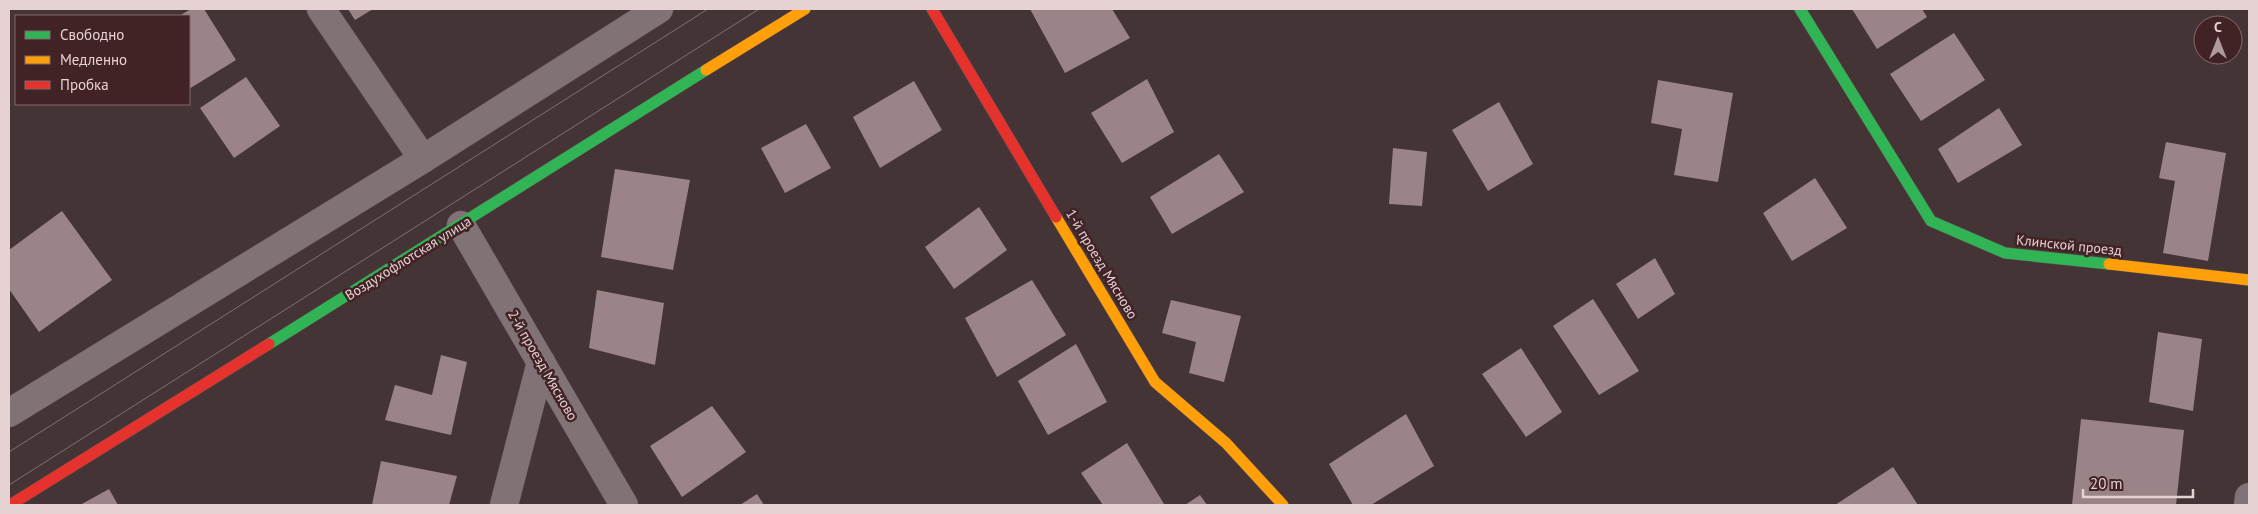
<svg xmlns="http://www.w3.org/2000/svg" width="2258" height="514" viewBox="0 0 2258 514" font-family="'PT Sans',sans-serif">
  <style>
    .building { fill: #9a8487 }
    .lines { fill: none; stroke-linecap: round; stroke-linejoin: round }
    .street-casing { stroke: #5f5052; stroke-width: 29 }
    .fast-casing { stroke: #5f5052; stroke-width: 12 }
    .slow-casing { stroke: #5f5052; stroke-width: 12 }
    .jam-casing { stroke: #5f5052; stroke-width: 12 }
    .street { stroke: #817375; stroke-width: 28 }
    .fast { stroke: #30b455; stroke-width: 11 }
    .slow { stroke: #ff9f0a; stroke-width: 11 }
    .jam { stroke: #e5322d; stroke-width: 11 }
    .tram { stroke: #7e7172; stroke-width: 1 }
    .labels { text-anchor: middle; stroke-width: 5; stroke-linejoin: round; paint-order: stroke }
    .street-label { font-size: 14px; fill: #e6d1d3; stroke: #412326 }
  </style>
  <rect width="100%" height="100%" fill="#453436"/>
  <g class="building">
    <path d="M191 9H204L236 60 189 89V16H179Z"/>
    <path d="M348 9H373L355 20Z"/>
    <path d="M1030 9H1112L1130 38 1065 73Z"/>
    <path d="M1852 9H1922L1927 17 1877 49Z"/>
    <path d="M1954 33 1985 80 1921 121 1890 74Z"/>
    <path d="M246 77 280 126 234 158 200 108Z"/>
    <path d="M1147 79 1174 132 1122 163 1091 113Z"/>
    <path d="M1658 80 1733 93 1718 182 1674 175 1682 129 1651 123Z"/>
    <path d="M914 81 942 130 880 168 853 117Z"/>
    <path d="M1499 102 1533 164 1488 191 1452 130Z"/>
    <path d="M1999 108 2022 145 1958 183 1938 149Z"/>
    <path d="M806 124 831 168 785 193 761 148Z"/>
    <path d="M2166 142 2226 153 2208 261 2163 253 2175 181 2159 178Z"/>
    <path d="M1393 148 1427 152 1422 206 1389 204Z"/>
    <path d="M1219 154 1244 192 1172 234 1150 197Z"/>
    <path d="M615 169 690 180 673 270 601 257Z"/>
    <path d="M1815 178 1847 228 1792 261 1763 213Z"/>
    <path d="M979 207 1007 250 954 289 925 247Z"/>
    <path d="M62 211 112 280 39 332 9 289V250Z"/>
    <path d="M1655 258 1675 294 1638 319 1616 284Z"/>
    <path d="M1032 280 1066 335 997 377 965 318Z"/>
    <path d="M597 290 664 303 655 365 589 348Z"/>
    <path d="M1593 299 1639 371 1599 395 1553 326Z"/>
    <path d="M1171 300 1241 316 1224 382 1189 373 1196 342 1162 333Z"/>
    <path d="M2158 332 2202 339 2193 411 2149 402Z"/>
    <path d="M1076 344 1107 402 1048 435 1018 381Z"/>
    <path d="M1521 348 1562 412 1526 437 1482 374Z"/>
    <path d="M441 355 467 362 451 435 385 420 395 385 432 395Z"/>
    <path d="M712 406 746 452 682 497 650 446Z"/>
    <path d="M1406 414 1434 466 1371 505H1353L1329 464Z"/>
    <path d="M2081 419 2184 430 2176 505H2072Z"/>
    <path d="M1127 443 1164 504 1103 505 1081 473Z"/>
    <path d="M381 461 457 476 449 505H372Z"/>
    <path d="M1893 467 1918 505H1835Z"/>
    <path d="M109 489 118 505H80Z"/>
    <path d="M757 494 764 505H740Z"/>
    <path d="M1200 495 1207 505H1185Z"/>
  </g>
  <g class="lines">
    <g class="street-casing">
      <g id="street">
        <path d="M321 9 423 159"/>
        <path d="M461 225 624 505"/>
        <path d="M9 413 423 159 659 9"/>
        <path d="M504 505 541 362"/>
        <path d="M2248 505 2249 497"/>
      </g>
    </g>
    <g class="fast-casing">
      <g id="fast">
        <path d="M1800 9 1931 221 2005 253 2109 264"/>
        <path d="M269 344 706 70"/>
      </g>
    </g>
    <g class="slow-casing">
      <g id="slow">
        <path d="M706 70 805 9"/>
        <path d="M1056 217 1155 382 1226 443 1283 505"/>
        <path d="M2109 264 2249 280"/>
      </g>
    </g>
    <g class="jam-casing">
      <g id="jam">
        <path d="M932 9 1056 217"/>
        <path d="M10 505 269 344"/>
      </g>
    </g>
    <use href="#street" class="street"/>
    <use href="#fast" class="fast"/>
    <use href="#slow" class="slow"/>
    <use href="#jam" class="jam"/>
    <g class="tram">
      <path d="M9 452 708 9"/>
      <path d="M9 485 759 9"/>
    </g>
  </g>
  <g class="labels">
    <g class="street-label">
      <text transform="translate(2069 245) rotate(6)" y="5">Клинской проезд</text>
      <text transform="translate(408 258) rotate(-32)" y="5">Воздухофлотская улица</text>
      <text transform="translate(1102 264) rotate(59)" y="5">1-й проезд Мясново</text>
      <text transform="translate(543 365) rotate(60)" y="5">2-й проезд Мясново</text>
    </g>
  </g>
  <rect width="2258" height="514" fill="none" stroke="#e6d1d3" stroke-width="20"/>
  <rect x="15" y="15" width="175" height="90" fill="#412326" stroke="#83696b"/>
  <rect x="25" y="31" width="25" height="8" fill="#30b455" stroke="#83696b"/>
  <text x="60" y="40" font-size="15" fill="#e6d1d3">Свободно</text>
  <rect x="25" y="56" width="25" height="8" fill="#ff9f0a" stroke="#83696b"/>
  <text x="60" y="65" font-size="15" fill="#e6d1d3">Медленно</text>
  <rect x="25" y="81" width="25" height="8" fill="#e5322d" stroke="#83696b"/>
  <text x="60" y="90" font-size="15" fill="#e6d1d3">Пробка</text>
  <g transform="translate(2218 40)"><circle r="24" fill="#412326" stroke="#83696b"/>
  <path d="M0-4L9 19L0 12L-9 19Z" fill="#ae9a9c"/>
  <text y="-8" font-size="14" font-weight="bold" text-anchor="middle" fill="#e6d1d3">С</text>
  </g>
  <path d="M2083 489v8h110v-8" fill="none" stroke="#e6d1d3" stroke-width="2.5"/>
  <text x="2090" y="489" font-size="15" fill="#e6d1d3" stroke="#412326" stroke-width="4" paint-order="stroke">20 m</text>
</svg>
